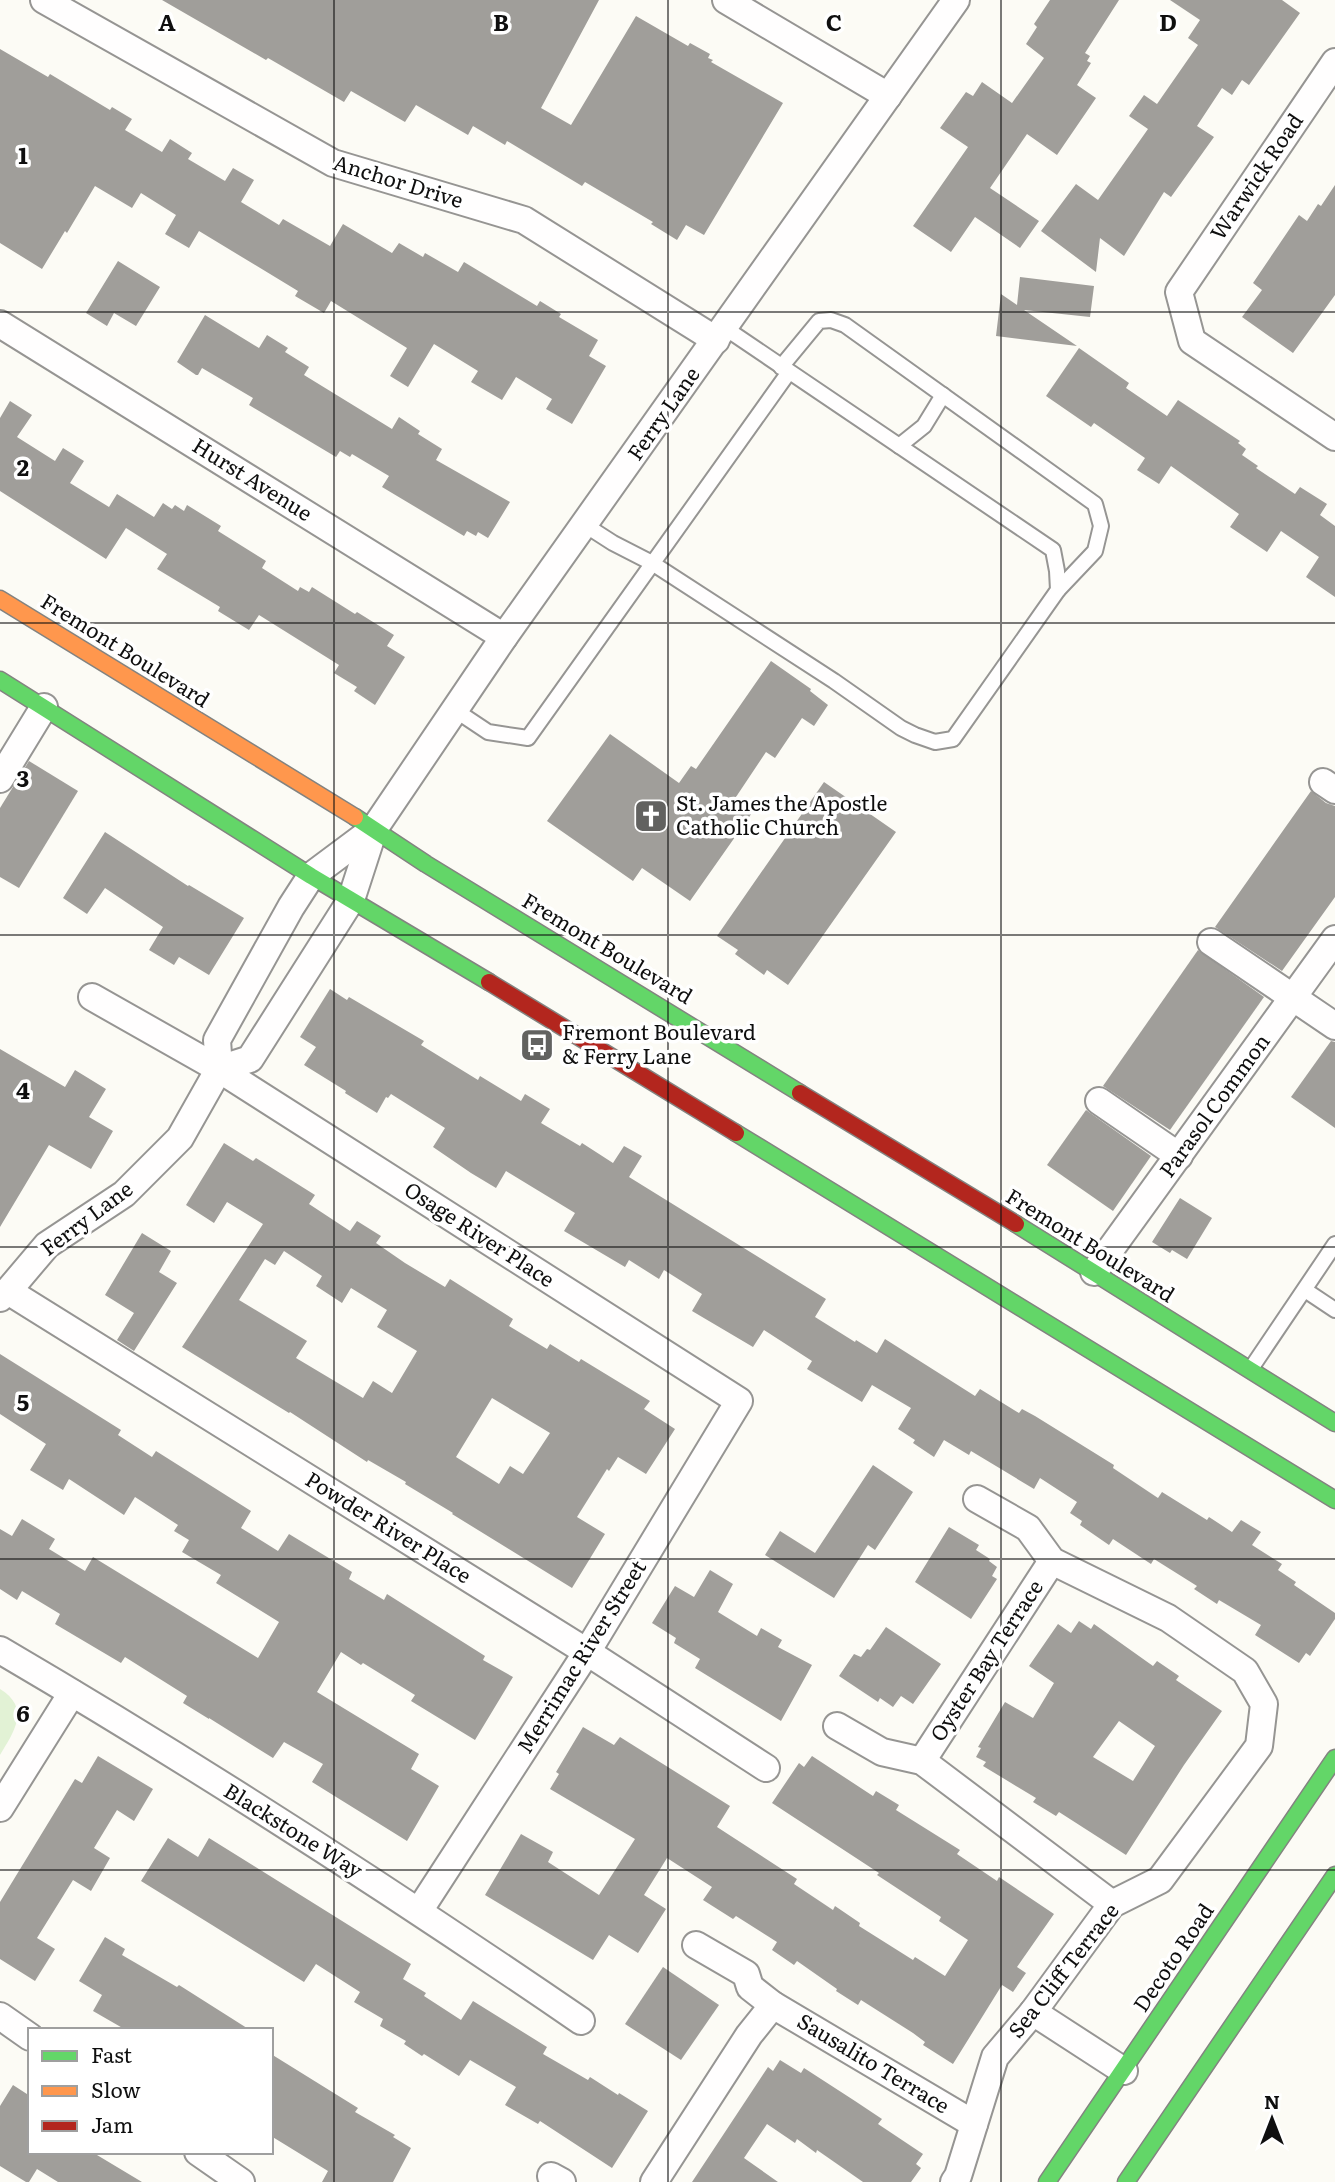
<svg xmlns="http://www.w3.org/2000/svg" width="1335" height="2182" viewBox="0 0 1335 2182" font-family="Literata,serif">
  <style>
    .green { fill: #e2f2d5 }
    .building { fill: #a09e9a; fill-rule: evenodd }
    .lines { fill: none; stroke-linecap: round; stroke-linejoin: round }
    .lane-casing { stroke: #969593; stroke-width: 18 }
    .street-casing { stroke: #969593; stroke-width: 30 }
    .fast-casing { stroke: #838380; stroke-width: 19 }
    .slow-casing { stroke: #838380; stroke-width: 19 }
    .jam-casing { stroke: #838380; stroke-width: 19 }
    .lane { stroke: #fffefe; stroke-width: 14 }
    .street { stroke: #fffefe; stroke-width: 26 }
    .fast { stroke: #63d668; stroke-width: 16 }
    .slow { stroke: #ff974d; stroke-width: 16 }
    .jam { stroke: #b3261e; stroke-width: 16 }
    .grid { fill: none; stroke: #0f0f0f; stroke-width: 2; stroke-opacity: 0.55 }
    .labels { text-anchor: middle; stroke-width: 7; stroke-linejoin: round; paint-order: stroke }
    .street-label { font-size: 21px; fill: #0f0f0f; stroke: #fff }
    .poi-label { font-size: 21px; fill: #0f0f0f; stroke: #fff; text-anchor: start }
    .grid-label { font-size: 23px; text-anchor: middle; font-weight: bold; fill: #0f0f0f; stroke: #fff; stroke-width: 7; stroke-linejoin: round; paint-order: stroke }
  </style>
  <rect width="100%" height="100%" fill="#fcfbf5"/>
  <path class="green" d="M0 1689C31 1708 14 1732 0 1755Z"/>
  <g class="building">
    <path d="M162 0H599L541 108 571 125 636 16 688 46 690 43 710 54 708 58 713 60 711 62 783 103 704 235 686 225 677 240 651 224 653 222 585 182 582 186 507 141 505 145 473 126 468 135 416 105 405 122 351 91 344 102 268 58 266 60Z"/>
    <path d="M1050 0H1119L1085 53 1090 56 1087 61 1091 63 1077 85 1096 98 1057 155 1027 134 990 188 1039 221 1020 248 975 217 951 252 913 226 968 147 940 128 966 92 973 96 982 82 1012 103 1044 58 1026 44 1037 27 1034 24Z"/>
    <path d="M1170 0H1282L1300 13 1249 85 1242 80 1232 95 1222 88 1197 126 1214 137 1171 197 1164 192 1124 256 1100 238 1096 272 1041 231 1076 184 1098 200 1148 129 1129 116 1144 95 1157 104 1198 45 1188 38 1200 20Z"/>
    <path d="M0 49 48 77 50 74 110 110 112 107 132 119 125 130 162 152 170 139 192 153 188 159 225 181 233 168 254 180 241 202 279 225 283 219 330 246 343 224 392 253 399 243 423 257 425 253 458 272 464 262 537 306 540 301 561 314 559 317 598 340 589 356 606 366 572 424 546 409 552 399 516 377 502 400 471 382 478 371 434 344 408 387 390 376 407 348 331 301 324 313 295 296 298 291 199 231 189 248 165 234 176 215 141 193 132 208 95 186 67 233 65 231 42 269 0 243Z"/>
    <path d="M1335 185V295L1293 353 1242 317 1262 290 1253 283 1299 215 1307 221 1318 204 1321 206Z"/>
    <path d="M118 261 160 287 136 326 114 313 107 326 86 313Z"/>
    <path d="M1020 277 1094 286 1090 317 1024 310 1077 346 996 336 1001 294 1017 305Z"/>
    <path d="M205 315 259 348 267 335 288 348 285 352 309 367 304 375 392 429 399 417 420 431 418 434 442 449 436 460 510 502 488 538 478 532 476 536 467 531 464 536 382 487 389 476 352 454 350 457 340 451 336 457 249 405 253 398 202 368 198 375H196L177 362Z"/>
    <path d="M1079 348 1129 383 1126 388 1167 416 1178 400 1240 441 1238 443 1246 449 1242 455 1258 466 1256 468 1295 494 1300 487 1327 504 1320 515 1335 526V597L1306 577 1319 557 1281 531 1267 552 1230 527 1239 514 1171 466 1159 484 1137 470 1145 458 1094 423 1091 427 1046 396Z"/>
    <path d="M10 401 32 415 17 437 55 461 63 448 84 461 70 483 109 507 117 494 154 517 163 503 172 509 175 505 184 511 187 505 221 526 218 531 266 561 262 568 298 591 300 587 309 592 312 587 355 614 357 612 394 635 387 646 405 657 375 705 354 691 357 687 334 673 339 665 259 615 249 630 218 611 220 607 157 569 167 554 126 528 106 559 0 491V418Z"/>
    <path d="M771 661 811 689 810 691 828 705 814 726 802 718 775 758 766 752 736 797 754 810 690 901 642 868 633 881 547 821 610 734 679 783 691 766 696 769Z"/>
    <path d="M29 761 78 791 19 888 0 877V808Z"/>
    <path d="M824 782 896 832 788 985 767 970 764 975 735 954 738 950 717 936Z"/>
    <path d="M1311 791 1326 803 1335 806V897L1282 971 1215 927Z"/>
    <path d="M105 832 188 886 189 885 244 918 209 975 179 957 174 965 149 950 163 927 105 888 87 914 63 898Z"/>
    <path d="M1198 950 1264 997 1170 1130 1103 1086Z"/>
    <path d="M330 989 347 1000 349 997 424 1041 421 1045 478 1080 480 1076 521 1101 525 1094 550 1109 541 1123 580 1146 582 1143 613 1163 624 1146 642 1156 629 1177 826 1299 815 1317 855 1342 856 1340 877 1353 885 1339 975 1396 980 1389 1019 1413 1022 1409 1035 1416 1114 1465 1113 1468 1158 1498 1162 1492 1207 1520 1209 1517 1232 1532 1241 1520 1261 1532 1252 1545 1282 1564 1278 1570 1296 1582 1294 1585 1335 1613V1619L1310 1656 1306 1653 1299 1663 1255 1635 1261 1625 1219 1600 1217 1604 1194 1589 1197 1586 1154 1559 1151 1564 1113 1539 1109 1545 1080 1525 1082 1521 1070 1513 1077 1502 1040 1478 1034 1489 971 1451 969 1455 944 1440 934 1457 913 1443 915 1440 898 1429 911 1408 872 1385 862 1402 807 1369 812 1361 764 1330 753 1347 692 1311 702 1294 664 1270 659 1279 629 1260 625 1267 564 1231 575 1213 506 1171 496 1188 471 1173 433 1147 445 1128 391 1094 388 1098 386 1097 377 1113 345 1093 346 1091 304 1065 316 1047 300 1037Z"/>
    <path d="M1331 1041 1335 1042V1128L1291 1097Z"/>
    <path d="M0 1049 65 1087 75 1070 106 1089 89 1117 113 1131 91 1169 49 1145 0 1227Z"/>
    <path d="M1086 1110 1151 1156 1113 1211 1047 1165Z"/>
    <path d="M224 1143 253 1161 256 1158 315 1195 309 1204 350 1231 357 1221 381 1236 376 1243 405 1263 445 1287 450 1279 513 1319 509 1326 547 1349 550 1344 579 1362 581 1359 650 1401 644 1409 675 1429 646 1474 618 1457 609 1471 607 1469 577 1517 605 1534 572 1588 452 1514 453 1513 405 1484 406 1482 368 1460 367 1462 290 1412 289 1413 182 1347 263 1224 227 1202 214 1223 186 1205ZM284 1251 322 1276 316 1286 342 1303 351 1288 387 1310 377 1327 417 1351 392 1393 373 1381 363 1398 296 1358 307 1341 239 1300 265 1259 275 1265ZM492 1398 550 1433 523 1474 510 1466 499 1484 456 1457Z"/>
    <path d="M1180 1198 1212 1218 1187 1259 1172 1250 1170 1253 1152 1242Z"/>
    <path d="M142 1233 171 1251 159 1272 177 1283 134 1351 117 1340 134 1313 105 1295Z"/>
    <path d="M0 1354 121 1430 118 1435 152 1457 156 1451 251 1511 241 1528 278 1551 289 1534 352 1572 349 1579 384 1600 387 1594 485 1656 483 1660 513 1677 475 1740 411 1701 415 1695 363 1663 361 1665 341 1652 317 1692 419 1754 411 1769 439 1786 407 1841 312 1782 323 1764 284 1742 273 1758 209 1718V1719L183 1703 187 1696 125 1657 121 1663 55 1624 60 1614 22 1591 17 1600 0 1589V1529L12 1536 22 1519 55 1539 49 1549 85 1571 93 1557 258 1658 279 1622 216 1583 221 1575 182 1552 189 1540 174 1531 178 1525 135 1497 124 1515 69 1479 63 1490 30 1470 46 1444 0 1414Z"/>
    <path d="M873 1465 913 1492 875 1550 868 1545 834 1598 765 1555 780 1531 815 1553Z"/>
    <path d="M949 1527 979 1545 976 1550 990 1559 989 1561 997 1567 992 1576 997 1579 971 1619 915 1582Z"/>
    <path d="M710 1570 733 1584 718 1612 757 1636 761 1628 782 1640 778 1647 812 1665 781 1721 695 1668 700 1659 674 1643 676 1638 652 1623 675 1586 694 1597Z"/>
    <path d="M1079 1621 1091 1629 1094 1624 1153 1666 1157 1661 1179 1676 1176 1680 1222 1711 1184 1765 1126 1855 1059 1812 1056 1816 1033 1802 1036 1798 983 1766 986 1762 976 1757 981 1748 978 1747 1005 1702 1033 1718 1054 1683 1029 1666 1058 1624 1071 1633ZM1119 1721 1155 1746 1133 1781 1093 1757Z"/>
    <path d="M886 1627 941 1664 913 1704 901 1696 893 1707 880 1698 878 1702 839 1676 854 1654 861 1657 867 1649 870 1650Z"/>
    <path d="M583 1727 614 1745 620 1737 730 1806 717 1827 797 1879 794 1884 833 1910 835 1906 860 1923 859 1926 913 1960 915 1957 945 1976 968 1940 939 1921 941 1917 877 1875 879 1873 772 1803 799 1763 804 1767 812 1756 873 1796 876 1791 899 1805 896 1810 960 1850 957 1854 997 1881 999 1877 1054 1914 1017 1967 1026 1973 1013 1992 1002 1985 953 2064 923 2045 925 2042 913 2033 861 2000 858 2005 836 1991 837 1989 797 1961 794 1965 772 1950 777 1942 736 1916 733 1919 703 1900 712 1887 667 1858 644 1895 666 1909 638 1953 609 1935 593 1960 485 1895 521 1834 553 1852 548 1862 599 1895 635 1839 550 1789 559 1774 556 1772Z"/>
    <path d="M98 1756 153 1789 134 1821 117 1810 94 1848 110 1858 91 1891 73 1880 37 1938 55 1949 35 1981 0 1959V1902L75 1779 82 1783Z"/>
    <path d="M168 1838 198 1857 209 1838 411 1964 403 1979 426 1993 424 1996 461 2020 473 2001 547 2047 543 2054 588 2080 590 2077 618 2095 619 2093 648 2111 612 2168 540 2121 538 2124 505 2105 516 2087 470 2060 459 2076 424 2054 422 2056 404 2044 406 2041 380 2026 383 2019 354 2002 360 1992 316 1964 304 1982 141 1881Z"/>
    <path d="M105 1937 125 1949 122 1955 177 1987 179 1985 250 2030H126L93 2011 102 1995 79 1981Z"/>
    <path d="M663 1967 719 2005 681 2060 625 2024Z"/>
    <path d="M271 2054 358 2108 355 2112 395 2135 393 2137 411 2148 393 2182H322L328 2171 271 2136Z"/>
    <path d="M780 2060 801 2073 804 2068 855 2101 882 2119 878 2124 923 2154 916 2164 921 2168 911 2182H863L817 2150 816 2153 797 2139 795 2143 767 2124 744 2158 778 2182H692L768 2067 773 2071Z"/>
    <path d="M13 2085 30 2096V2152H92L142 2182H58L37 2169 29 2182H26L0 2166V2106Z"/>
  </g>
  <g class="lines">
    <g class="lane-casing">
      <g id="lane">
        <path d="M781 367 819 321 831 320 845 325 1095 504 1101 526 1095 551 1058 590"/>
        <path d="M899 446 924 426 943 395"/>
        <path d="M585 525 613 543 652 563 834 681 901 728 915 735 935 742 953 739 1058 590 1057 571 1053 550 725 328"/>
        <path d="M455 710 488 732 528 738 789 372"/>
        <path d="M1305 1290 1335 1310"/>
        <path d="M1252 1367 1335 1244"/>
      </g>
    </g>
    <g class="street-casing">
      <g id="street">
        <path d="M44 0 333 163 524 220 716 340"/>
        <path d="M726 0 888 96"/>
        <path d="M1335 62 1179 292 1192 341 1335 437"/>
        <path d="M0 324 504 637"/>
        <path d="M0 779 44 707"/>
        <path d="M1323 782 1335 790"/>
        <path d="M1211 942 1335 1026"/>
        <path d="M92 997 219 1069 739 1401 587 1652 419 1911"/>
        <path d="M219 1069 250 1059 351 900 374 829 504 637 956 0"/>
        <path d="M1099 1101 1179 1156"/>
        <path d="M1094 1272 1335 939"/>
        <path d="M8 1291 587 1652 766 1768"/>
        <path d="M0 1298 8 1291 47 1245 124 1194 180 1138 219 1069 217 1040 291 907 311 876 374 829"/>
        <path d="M0 1650C198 1766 391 1891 581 2021"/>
        <path d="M837 1726 882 1752 922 1761 1112 1904"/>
        <path d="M922 1761 1052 1561"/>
        <path d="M0 1808 72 1693"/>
        <path d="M696 1945 746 1974 750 1987 773 2005 974 2124"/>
        <path d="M1033 2012 1124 2071"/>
        <path d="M0 2016 30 2037"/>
        <path d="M198 2152 241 2182"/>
        <path d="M551 2176 562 2182"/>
        <path d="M654 2182 749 2035 773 2005"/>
        <path d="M954 2182 958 2176 995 2057 1033 2012 1112 1904 1160 1880 1259 1746 1264 1704 1245 1671 1168 1618 1052 1561 1028 1528 977 1499"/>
      </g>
    </g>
    <g class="fast-casing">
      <g id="fast">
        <path d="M0 680 311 876 489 982"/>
        <path d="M355 817 426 864 800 1093"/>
        <path d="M736 1133 1335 1500"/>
        <path d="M1016 1224 1335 1423"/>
        <path d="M1047 2182 1335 1758"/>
        <path d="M1126 2182 1335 1875"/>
      </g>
    </g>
    <g class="slow-casing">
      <path id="slow" d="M0 599 355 817"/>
    </g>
    <g class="jam-casing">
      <g id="jam">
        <path d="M489 982 736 1133"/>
        <path d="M800 1093 1016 1224"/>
      </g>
    </g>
    <use href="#lane" class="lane"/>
    <use href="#street" class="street"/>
    <use href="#fast" class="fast"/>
    <use href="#slow" class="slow"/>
    <use href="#jam" class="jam"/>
  </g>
  <path class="grid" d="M334 0V2182M668 0V2182M1001 0V2182M0 312H1335M0 623H1335M0 935H1335M0 1247H1335M0 1559H1335M0 1870H1335"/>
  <defs>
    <g id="church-square" transform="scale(1.75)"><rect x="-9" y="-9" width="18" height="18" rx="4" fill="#626260" stroke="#fff"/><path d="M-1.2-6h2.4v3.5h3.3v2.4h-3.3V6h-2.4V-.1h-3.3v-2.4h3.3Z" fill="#fff"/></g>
    <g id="bus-square" transform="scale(1.75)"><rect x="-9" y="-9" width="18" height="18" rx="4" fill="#626260" stroke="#fff"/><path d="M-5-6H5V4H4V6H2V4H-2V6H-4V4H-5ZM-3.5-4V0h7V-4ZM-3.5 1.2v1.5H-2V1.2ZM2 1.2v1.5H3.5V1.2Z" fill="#fff"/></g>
  </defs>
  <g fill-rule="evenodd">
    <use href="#church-square" x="651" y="816"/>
    <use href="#bus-square" x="537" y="1045"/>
  </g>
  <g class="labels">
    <g class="street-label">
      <text transform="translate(1257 177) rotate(-56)" y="7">Warwick Road</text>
      <text transform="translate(398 182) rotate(17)" y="7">Anchor Drive</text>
      <text transform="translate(664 414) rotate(-55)" y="7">Ferry Lane</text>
      <text transform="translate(252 480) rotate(32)" y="7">Hurst Avenue</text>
      <text transform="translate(125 651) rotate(32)" y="7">Fremont Boulevard</text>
      <text transform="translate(607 949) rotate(31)" y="7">Fremont Boulevard</text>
      <text transform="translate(1215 1106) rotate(-54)" y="7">Parasol Common</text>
      <text transform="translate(87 1219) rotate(-37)" y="7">Ferry Lane</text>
      <text transform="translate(479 1235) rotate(33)" y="7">Osage River Place</text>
      <text transform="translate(1090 1246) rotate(32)" y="7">Fremont Boulevard</text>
      <text transform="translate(388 1528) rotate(32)" y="7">Powder River Place</text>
      <text transform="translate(582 1657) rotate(-58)" y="7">Merrimac River Street</text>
      <text transform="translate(987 1661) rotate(-57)" y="7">Oyster Bay Terrace</text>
      <text transform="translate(293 1831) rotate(32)" y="7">Blackstone Way</text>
      <text transform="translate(1174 1958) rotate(-56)" y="7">Decoto Road</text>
      <text transform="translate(1064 1971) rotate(-52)" y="7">Sea Cliff Terrace</text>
      <text transform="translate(873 2064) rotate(31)" y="7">Sausalito Terrace</text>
    </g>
    <g class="poi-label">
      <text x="676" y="811">St. James the Apostle<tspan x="676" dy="24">Catholic Church</tspan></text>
      <text x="562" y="1040">Fremont Boulevard<tspan x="562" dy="24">&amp; Ferry Lane</tspan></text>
    </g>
  </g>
  <g class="grid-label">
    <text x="167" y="31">A</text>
    <text x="501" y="31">B</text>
    <text x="834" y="31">C</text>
    <text x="1168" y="31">D</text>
    <text x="23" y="164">1</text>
    <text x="23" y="476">2</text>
    <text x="23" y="787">3</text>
    <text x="23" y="1099">4</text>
    <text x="23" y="1411">5</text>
    <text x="23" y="1722">6</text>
  </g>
  <rect x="28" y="2028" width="245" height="126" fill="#ffffff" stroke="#9f9f9f" stroke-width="2"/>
  <rect x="42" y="2051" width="35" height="10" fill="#63d668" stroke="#9f9f9f" stroke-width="2"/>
  <text x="91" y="2063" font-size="21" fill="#0f0f0f">Fast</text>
  <rect x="42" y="2086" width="35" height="10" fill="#ff974d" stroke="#9f9f9f" stroke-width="2"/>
  <text x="91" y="2098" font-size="21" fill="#0f0f0f">Slow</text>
  <rect x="42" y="2121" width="35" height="10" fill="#b3261e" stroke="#9f9f9f" stroke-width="2"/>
  <text x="91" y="2133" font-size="21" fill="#0f0f0f">Jam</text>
  <g transform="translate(1272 2119)" stroke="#ffffff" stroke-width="5" paint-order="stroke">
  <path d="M0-5L12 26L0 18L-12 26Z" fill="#0f0f0f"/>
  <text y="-10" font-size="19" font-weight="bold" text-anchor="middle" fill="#0f0f0f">N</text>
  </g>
</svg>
